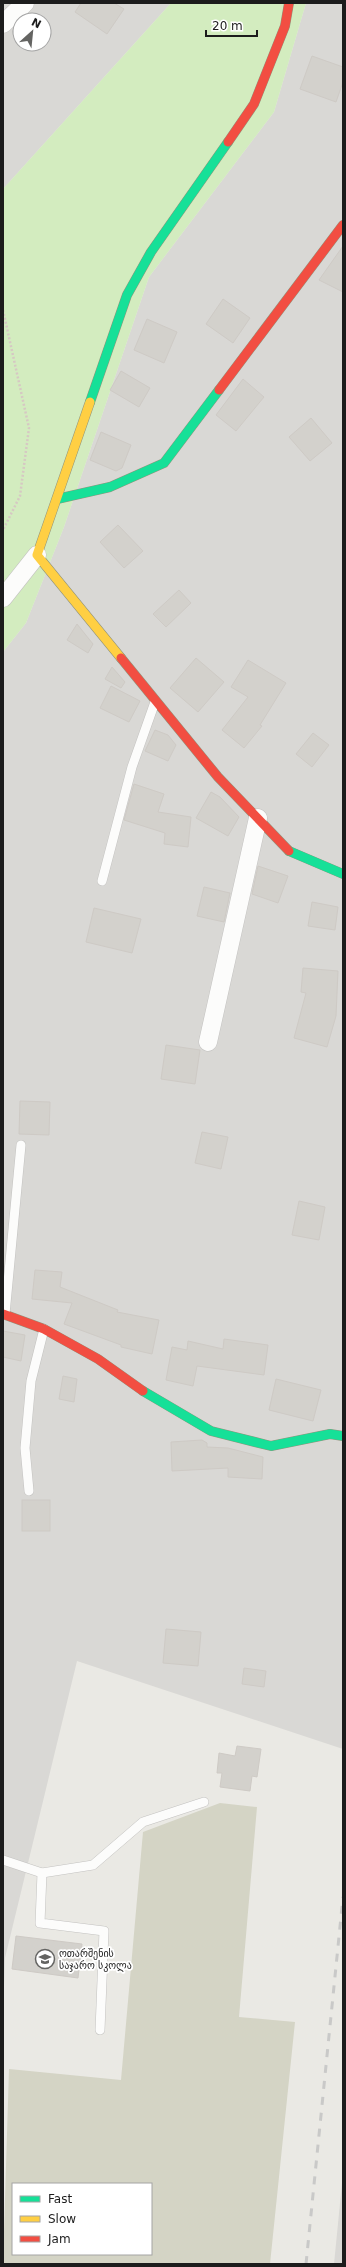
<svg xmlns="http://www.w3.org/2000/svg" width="346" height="2267" viewBox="0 0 346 2267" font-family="'DejaVu Sans','Noto Sans Georgian',sans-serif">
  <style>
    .residential { fill: #d9d8d5; fill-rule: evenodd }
    .construction { fill: #d4d4c5; fill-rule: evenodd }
    .grass { fill: #d3ecbf }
    .building { fill: #d3d1cc; stroke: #cecac5 }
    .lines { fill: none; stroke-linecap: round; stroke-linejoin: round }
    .lane-casing { stroke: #c3c2c0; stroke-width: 10 }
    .street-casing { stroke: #c3c2c0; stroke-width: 19 }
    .fast-casing { stroke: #91947c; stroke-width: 10 }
    .slow-casing { stroke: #91947c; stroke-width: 10 }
    .jam-casing { stroke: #91947c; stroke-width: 10 }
    .path { stroke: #d6c8c3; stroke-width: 2.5; stroke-dasharray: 2 2; stroke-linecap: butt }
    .lane { stroke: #fcfcfb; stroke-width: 9 }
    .street { stroke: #fcfcfb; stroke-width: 18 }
    .fast { stroke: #16e098; stroke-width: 9 }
    .slow { stroke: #ffcf43; stroke-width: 9 }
    .jam { stroke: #f24e42; stroke-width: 9 }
    .rail { stroke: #c9c9c8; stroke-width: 3; stroke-dasharray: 8 8; stroke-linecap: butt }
    .labels { text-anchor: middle; stroke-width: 3.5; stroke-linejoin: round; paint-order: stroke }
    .poi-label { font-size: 10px; fill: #1c1c1c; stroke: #fff; text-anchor: start }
  </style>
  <rect width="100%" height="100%" fill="#eae9e4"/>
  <g class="residential">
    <path d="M3 3H171L3 189ZM20 20H44V44H20Z"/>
    <path d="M306 3H343V1749L77 1661 5 1958 3 2015V652L26 623 64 527 149 277 274 112Z"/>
    <path d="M343 2173V2264H334Z"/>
  </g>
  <path class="construction" d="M220 1803 257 1807 239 2017 295 2022 270 2264H3L9 2069 121 2080 143 1832ZM13 2184H151V2254H13Z"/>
  <path class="grass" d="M171 3H306L274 112 149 277 64 527 26 623 3 652V189Z"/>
  <g class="building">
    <path d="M81 3H114L124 9 107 34 75 12Z"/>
    <path d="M312 56 343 67V82L336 102 300 89Z"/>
    <path d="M343 246V292L319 280Z"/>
    <path d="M223 299 250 318 233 343 206 324Z"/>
    <path d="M147 319 177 332 164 363 134 350Z"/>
    <path d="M121 371 150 388 139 407 110 390Z"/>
    <path d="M243 379 264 397 236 431 216 415Z"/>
    <path d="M311 418 332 443 310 461 289 437Z"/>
    <path d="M101 432 131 445 122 468 116 471 90 460Z"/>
    <path d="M118 525 143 551 124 568 100 542Z"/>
    <path d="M179 590 191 603 166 627 153 614Z"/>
    <path d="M77 624 93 644 88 653 67 640Z"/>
    <path d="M196 658 224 682 198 712 170 688Z"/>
    <path d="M248 660 286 683 260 725 262 726 244 748 222 730 248 697 231 687Z"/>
    <path d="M112 667 125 682 121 688 105 679Z"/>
    <path d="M111 686 140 701 129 722 100 708Z"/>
    <path d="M155 730 168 735 176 745 168 761 145 751Z"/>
    <path d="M313 733 329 745 312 767 296 754Z"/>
    <path d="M134 784 164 794 158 812 191 817 188 847 164 844 165 833 124 820Z"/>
    <path d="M211 792 220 797 239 817 228 836 196 818Z"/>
    <path d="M258 866 288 876 278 903 252 894Z"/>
    <path d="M204 887 230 893 224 922 197 916Z"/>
    <path d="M312 902 338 907 335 930 308 926Z"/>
    <path d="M94 908 141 919 132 953 86 942Z"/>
    <path d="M303 968 338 971 336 1016 327 1047 294 1038 306 993 301 992Z"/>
    <path d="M166 1045 200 1050 195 1084 161 1079Z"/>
    <path d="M20 1101 50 1102 49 1135 19 1134Z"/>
    <path d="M202 1132 228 1137 221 1169 195 1163Z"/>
    <path d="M299 1201 325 1207 319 1240 292 1235Z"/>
    <path d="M35 1270 62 1272 60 1287 118 1310 117 1312 159 1320 152 1354 121 1347V1345L64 1324 72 1303 32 1299Z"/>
    <path d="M3 1331 25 1335 21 1361 3 1357Z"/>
    <path d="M224 1339 268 1345 264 1375 197 1366 193 1386 166 1380 172 1347 187 1350 188 1341 223 1349Z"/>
    <path d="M63 1376 77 1379 74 1402 59 1399Z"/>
    <path d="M276 1379 321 1390 313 1421 269 1410Z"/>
    <path d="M202 1440 207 1443V1447L228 1448 263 1457 262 1479 228 1477V1468L172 1471 171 1442Z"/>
    <rect x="22" y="1500" width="28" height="31"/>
    <path d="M166 1629 201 1632 198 1666 163 1663Z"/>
    <path d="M244 1668 266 1671 264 1687 242 1684Z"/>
    <path d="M237 1746 261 1749 257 1777 252 1776 250 1791 220 1787 222 1773H217L219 1753 235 1756Z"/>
    <path d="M16 1936 82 1944 78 1978 12 1969Z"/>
  </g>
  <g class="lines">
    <g class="lane-casing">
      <g id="lane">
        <path d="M102 881 132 767 155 702"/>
        <path d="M5 1314 21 1145"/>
        <path d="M29 1491 25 1448 31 1381 44 1329"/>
        <path d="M3 1860 42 1873 40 1923 104 1931 100 2030"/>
        <path d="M42 1873 93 1865 143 1822 204 1802"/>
      </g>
    </g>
    <g class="street-casing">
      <g id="street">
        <path d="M3 24 25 3"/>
        <path d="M3 598 37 555"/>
        <path d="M208 1042 258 818"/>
      </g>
    </g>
    <g class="fast-casing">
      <g id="fast">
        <path d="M90 402 127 295 151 252 228 142"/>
        <path d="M57 499 110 487 164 463 219 390"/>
        <path d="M289 851 343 874"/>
        <path d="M143 1391 211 1431 271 1446 330 1434 343 1436"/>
      </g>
    </g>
    <g class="slow-casing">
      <path id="slow" d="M90 402 37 555 121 658"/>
    </g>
    <g class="jam-casing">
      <g id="jam">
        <path d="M228 142 254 104 285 26 289 3"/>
        <path d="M219 390 343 225"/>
        <path d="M121 658 218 777 289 851"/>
        <path d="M3 1314 44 1329 98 1359 143 1391"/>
      </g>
    </g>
    <path class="path" d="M3 310 29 428 20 496 3 530"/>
    <use href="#lane" class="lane"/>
    <use href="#street" class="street"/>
    <use href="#fast" class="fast"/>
    <use href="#slow" class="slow"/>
    <use href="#jam" class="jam"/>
    <path class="rail" d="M306 2264 343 1897"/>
  </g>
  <defs>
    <g id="school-ring" transform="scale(1)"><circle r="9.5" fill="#fff" stroke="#646462" stroke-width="1.5"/><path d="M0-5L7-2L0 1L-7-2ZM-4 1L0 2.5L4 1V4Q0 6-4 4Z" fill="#646462"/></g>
  </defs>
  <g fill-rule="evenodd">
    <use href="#school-ring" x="45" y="1959"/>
  </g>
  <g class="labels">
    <g class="poi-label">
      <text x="59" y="1957">ოთარშენის<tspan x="59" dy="12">საჯარო სკოლა</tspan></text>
    </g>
  </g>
  <rect width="346" height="2267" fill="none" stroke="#1c1c1c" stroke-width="8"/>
  <rect x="12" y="2183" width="140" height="72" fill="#ffffff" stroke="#a4a4a4"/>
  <rect x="20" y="2196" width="20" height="6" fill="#16e098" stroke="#a4a4a4"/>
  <text x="48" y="2203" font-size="12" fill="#1c1c1c">Fast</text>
  <rect x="20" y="2216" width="20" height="6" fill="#ffcf43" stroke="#a4a4a4"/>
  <text x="48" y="2223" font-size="12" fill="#1c1c1c">Slow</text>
  <rect x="20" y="2236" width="20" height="6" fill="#f24e42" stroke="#a4a4a4"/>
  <text x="48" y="2243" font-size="12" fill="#1c1c1c">Jam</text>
  <g transform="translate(32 32) rotate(27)"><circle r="19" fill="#ffffff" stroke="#a4a4a4"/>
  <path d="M0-3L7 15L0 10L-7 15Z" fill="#646462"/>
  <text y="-6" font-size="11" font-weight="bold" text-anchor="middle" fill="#1c1c1c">N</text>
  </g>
  <path d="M206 30v6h51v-6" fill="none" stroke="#1c1c1c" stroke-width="2"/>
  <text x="212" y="30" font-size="12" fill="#1c1c1c" stroke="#ffffff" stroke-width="3" paint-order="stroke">20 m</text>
</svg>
